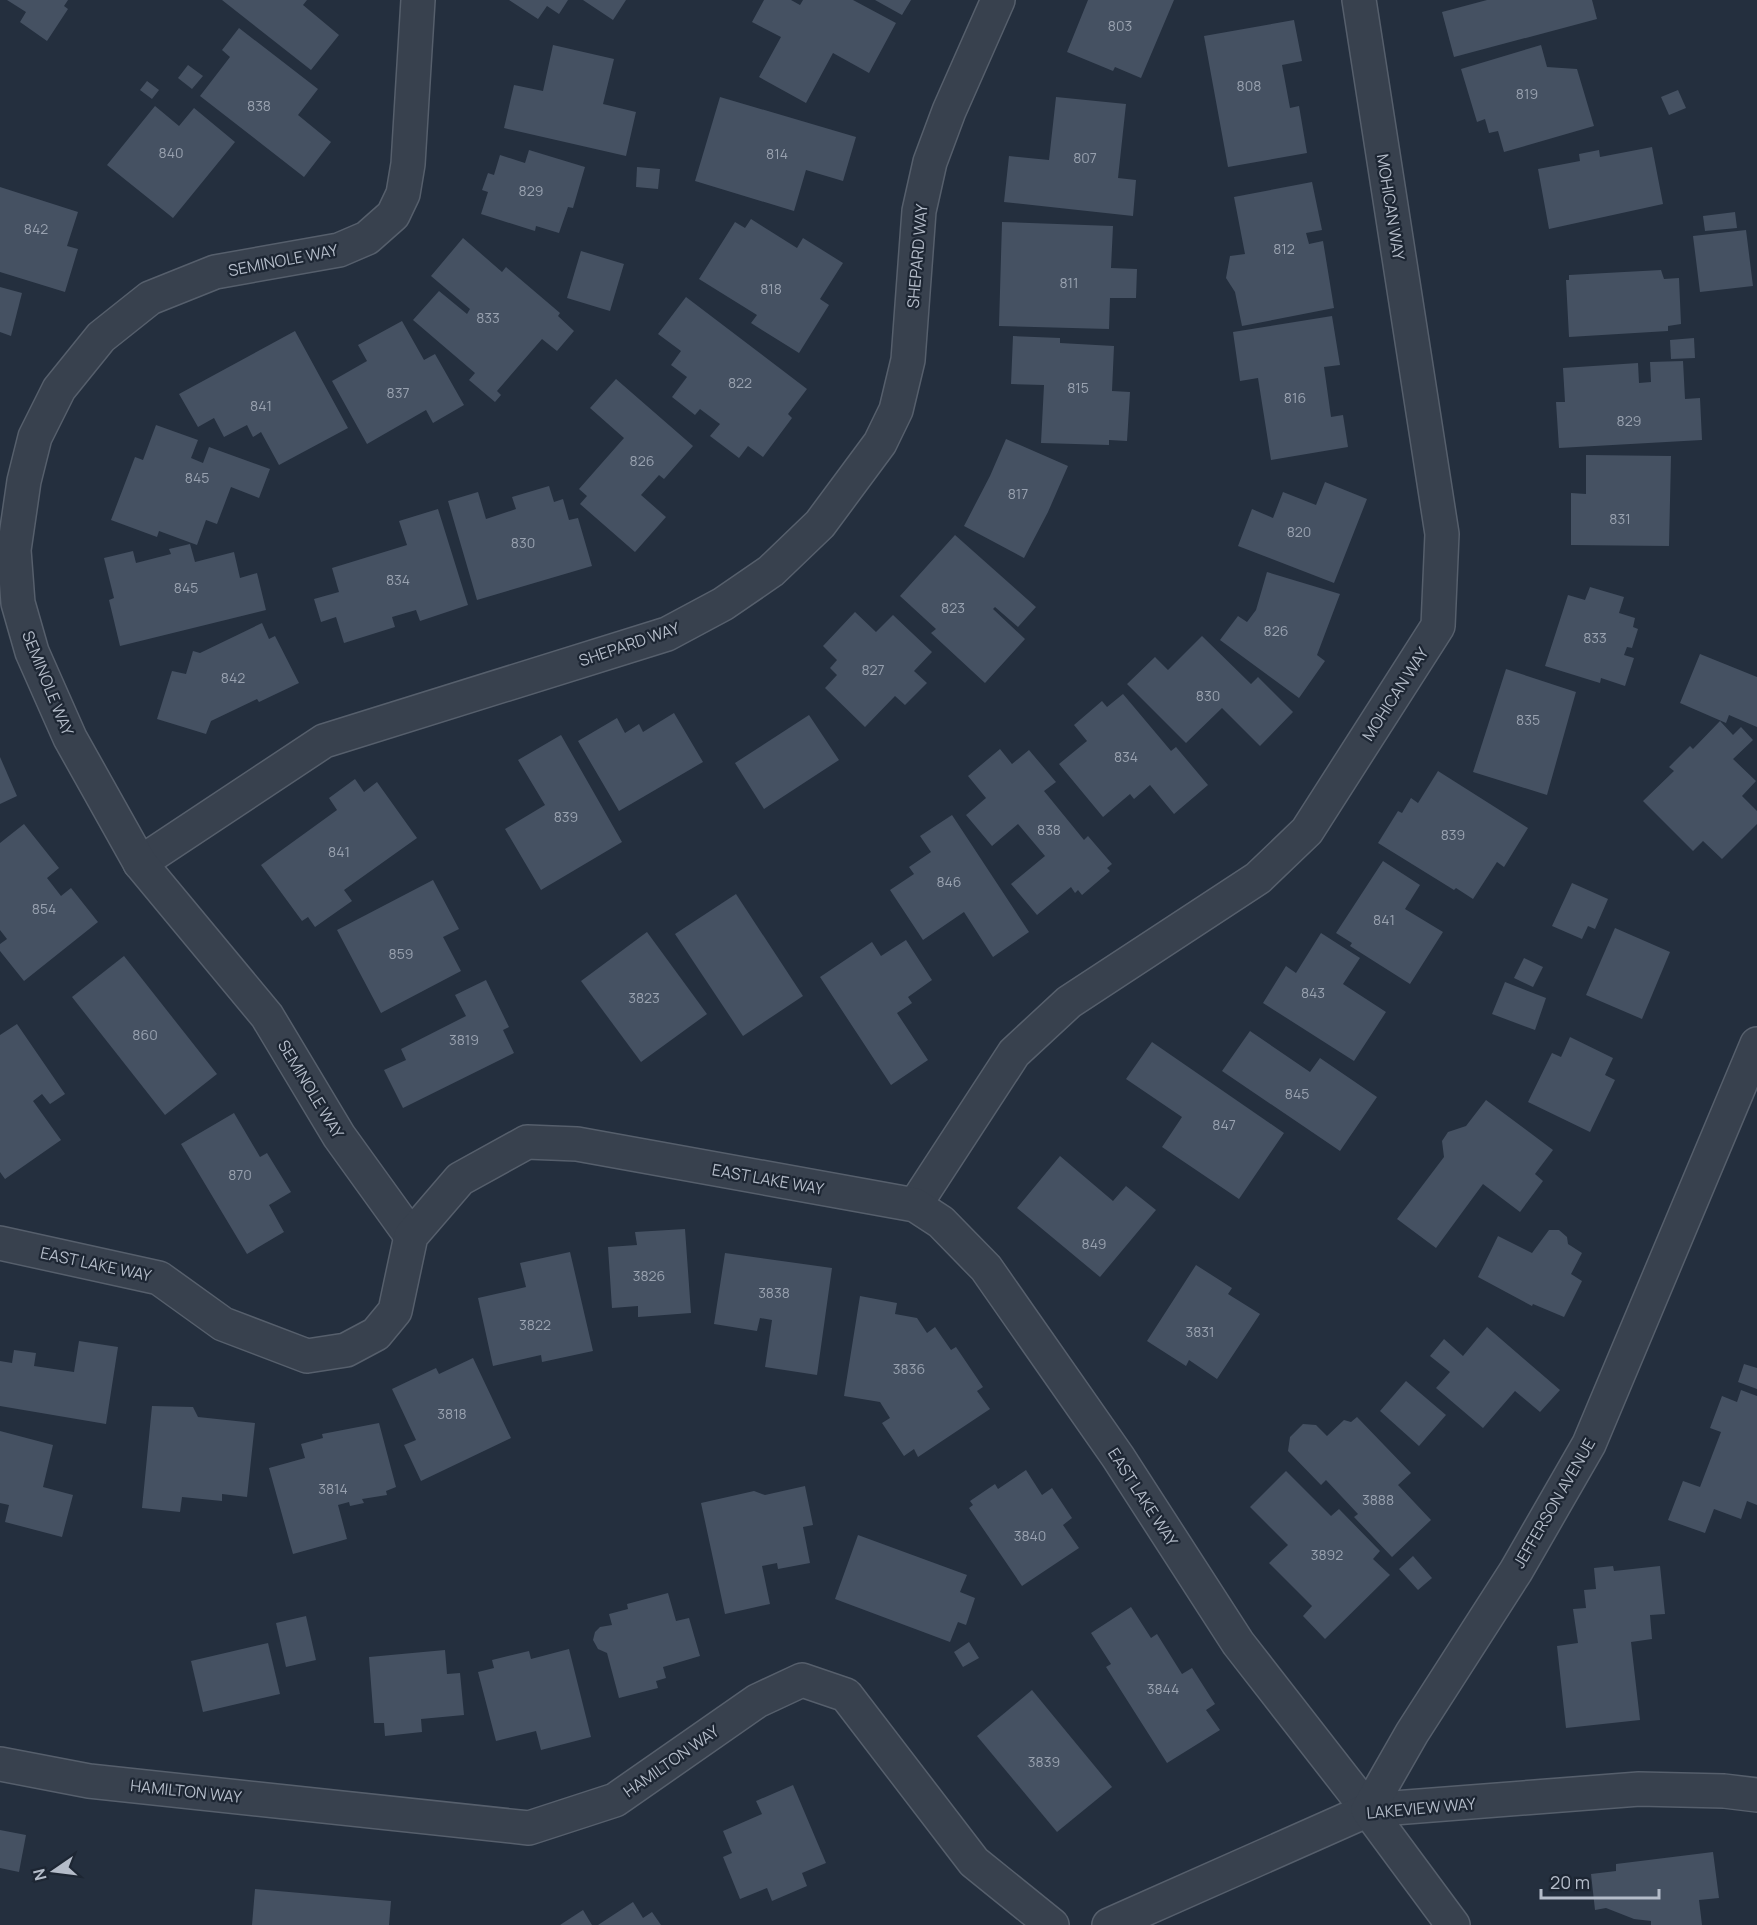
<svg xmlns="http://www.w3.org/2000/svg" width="1757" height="1925" viewBox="0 0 1757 1925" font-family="Manrope,sans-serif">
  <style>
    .building { fill: #455162 }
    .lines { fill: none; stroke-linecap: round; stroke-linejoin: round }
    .minor-casing { stroke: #565f6c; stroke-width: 36 }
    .tertiary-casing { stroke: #565f6c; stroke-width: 36 }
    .minor { stroke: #38414e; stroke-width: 33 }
    .tertiary { stroke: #38414e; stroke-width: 33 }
    .labels { text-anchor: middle; stroke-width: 4.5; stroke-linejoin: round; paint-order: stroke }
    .number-label { font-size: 14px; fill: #98a1af }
    .street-label { font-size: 16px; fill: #b4bcc9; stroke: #1d2633 }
  </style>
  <rect width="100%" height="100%" fill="#242f3e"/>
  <g class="building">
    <path d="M7 0H68L64 6 68 9 47 41 20 22 26 12Z"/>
    <path d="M222 0H307L303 5 339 35 311 70Z"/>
    <path d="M509 0H568L559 14 547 6 538 19Z"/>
    <path d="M583 0H626L613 20Z"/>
    <path d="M764 0H791L800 5 803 0H853L896 23 869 73 833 53 806 103 759 77 781 37 752 22Z"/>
    <path d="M875 0H911L902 15Z"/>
    <path d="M1088 0H1174L1141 78 1115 67 1113 71 1067 52Z"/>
    <path d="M1487 0H1592L1597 19 1454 57 1442 12Z"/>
    <path d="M1294 20 1302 61 1282 65 1290 108 1299 106 1307 153 1228 167 1204 36Z"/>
    <path d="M239 28 318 89 298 115 331 142 304 177 200 96 230 57 222 50Z"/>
    <path d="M553 45 614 59 603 104 636 112 626 156 504 128 514 85 543 91Z"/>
    <path d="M1541 45 1547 67 1577 69 1594 126 1504 152 1498 131 1489 133 1485 119 1477 122 1461 69Z"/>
    <path d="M188 65 203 76 192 89 178 78Z"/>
    <path d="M147 81 159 90 152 99 140 90Z"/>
    <path d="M1678 90 1686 108 1669 115 1661 97Z"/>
    <path d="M720 97 856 137 843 181 806 170 794 211 695 181Z"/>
    <path d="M1056 97 1126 104 1118 178 1136 180 1133 216 1004 202 1009 156 1049 160Z"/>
    <path d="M155 106 179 126 194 108 235 142 173 218 107 165Z"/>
    <path d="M1652 147 1663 204 1549 229 1538 169 1580 161 1579 154 1599 150 1600 157Z"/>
    <path d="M529 150 585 167 573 208 568 207 559 233 536 226 535 231 481 214 488 192 482 190 488 173 494 175 500 155 525 163Z"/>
    <path d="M637 167 660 169 658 189 636 187Z"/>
    <path d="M1312 182 1322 230 1306 233 1309 244 1323 241 1334 308 1242 326 1235 292 1226 278 1230 256 1245 254 1234 197Z"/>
    <path d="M0 187 78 212 67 246 78 249 65 292 0 272Z"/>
    <path d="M1735 212 1737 228 1705 231 1703 216Z"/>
    <path d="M751 219 797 248 803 238 843 263 820 299 829 305 799 353 751 323 757 315 699 279 735 222 745 228Z"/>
    <path d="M1002 222 1113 226 1111 268 1137 269 1136 298H1110L1109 329 999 326Z"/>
    <path d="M1746 230 1753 286 1700 292 1693 236Z"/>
    <path d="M463 238 502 272 506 267 560 313 558 316 574 331 557 351 542 339 497 391 501 395 495 402 469 380 475 373 413 320 439 291 467 314 470 309 431 276Z"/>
    <path d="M581 251 624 264 610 311 567 298Z"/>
    <path d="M1661 270 1664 279 1679 278 1681 324 1668 326V331L1569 337 1566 280H1569V275Z"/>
    <path d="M0 287 22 293 11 336 0 332Z"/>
    <path d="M686 297 807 389 788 414 792 418 763 457 748 446 739 458 710 436 720 424 700 409 695 415 672 397 687 377 671 365 681 351 658 334Z"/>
    <path d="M1332 316 1340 365 1324 367 1331 417 1343 415 1348 447 1271 460 1258 378 1240 381 1233 332Z"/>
    <path d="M402 321 424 360 435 354 464 405 433 423 426 410 367 444 332 381 367 361 358 345Z"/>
    <path d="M295 331 348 428 279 465 261 432 253 437 247 425 224 437 214 418 198 427 179 394Z"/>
    <path d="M1013 336 1060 338V343L1114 346 1112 391 1130 392 1127 441 1109 440V445L1041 443 1044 385 1011 384Z"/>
    <path d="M1694 338 1695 358 1671 359 1670 340Z"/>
    <path d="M1683 361 1685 399 1700 398 1702 440 1559 448 1556 402H1565L1563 368 1638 363 1639 383 1651 382 1650 362Z"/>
    <path d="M616 379 693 446 664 479 659 475 641 495 666 517 635 552 580 504 587 496 579 489 624 438 590 408Z"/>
    <path d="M156 425 198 440 191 458 203 463 209 447 270 469 259 498 231 487 217 524 206 520 197 545 159 531 157 537 111 520 135 457 143 460Z"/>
    <path d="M1006 439 1068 466 1048 512 1024 558 964 526 990 476Z"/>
    <path d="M1586 455 1671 456 1669 546 1571 545V493L1586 494Z"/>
    <path d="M1325 482 1367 499 1334 583 1238 546 1252 509 1273 518 1283 492 1316 505Z"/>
    <path d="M549 486 554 502 563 499 569 520 578 518 592 566 477 600 448 501 478 492 486 519 516 509 512 497Z"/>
    <path d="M438 509 468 605 420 621 416 610 392 617 395 627 344 643 336 617 321 622 314 599 339 592 332 568 407 545 399 521Z"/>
    <path d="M955 535 1036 607 1018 627 995 607 993 609 1025 639 985 683 931 633 936 629 900 596Z"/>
    <path d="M190 544 195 562 234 552 240 578 257 573 266 610 120 646 109 600 114 598 104 558 133 551 136 563 171 554 169 549Z"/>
    <path d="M1267 572 1340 594 1317 655 1325 661 1299 698 1220 640 1238 616 1247 622 1256 610Z"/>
    <path d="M1590 587 1624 597 1619 613 1635 618 1633 627 1638 629 1632 648 1627 647 1624 655 1634 658 1625 686 1601 678 1600 683 1545 666 1568 595 1585 600Z"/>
    <path d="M855 612 876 632 893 615 932 652 914 671 927 683 905 705 895 696 865 727 825 688 837 675 830 668 837 660 823 646Z"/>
    <path d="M262 623 269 639 275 636 299 683 259 702 257 699 211 721 206 734 157 719 172 671 186 674 193 651 200 653Z"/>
    <path d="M1202 636 1251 684 1258 677 1293 712 1260 746 1222 708 1186 743 1127 684 1155 657 1168 670Z"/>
    <path d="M1700 654 1757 677V727L1729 715 1726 723 1680 703Z"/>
    <path d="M1506 669 1576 692 1547 795 1473 772Z"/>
    <path d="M1123 694 1171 751 1176 747 1208 785 1174 814 1150 785 1134 799 1130 794 1103 817 1059 764 1087 741 1074 725 1102 701 1107 707Z"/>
    <path d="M674 713 703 762 619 811 578 741 617 718 625 733 639 724 643 732Z"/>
    <path d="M809 715 839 760 764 809 735 763Z"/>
    <path d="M1720 721 1733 735 1741 727 1753 740 1733 759 1756 781 1742 796 1757 811V824L1722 859 1703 841 1693 851 1643 801 1674 771 1669 767 1690 746 1693 749Z"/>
    <path d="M561 735 622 842 541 890 505 829 545 805 518 760Z"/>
    <path d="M1000 749 1012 764 1029 750 1056 782 1044 791 1084 840 1088 836 1112 864 1107 868 1110 871 1082 895 1078 890 1075 893 1071 887 1037 915 1011 884 1045 856 1018 824 992 846 966 815 986 798 968 776Z"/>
    <path d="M0 757 17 796 0 804Z"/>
    <path d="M1438 771 1528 828 1504 867 1497 862 1473 899 1456 888 1454 890 1378 843 1398 811 1402 813 1411 798 1418 803Z"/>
    <path d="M355 779 364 792 377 782 417 838 344 890 352 901 315 927 308 917 302 921 261 865 337 810 329 798Z"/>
    <path d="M952 815 1029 932 993 957 964 912 923 940 890 890 914 874 909 867 931 852 920 836Z"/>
    <path d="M24 824 59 868 47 878 61 896 71 888 98 922 24 981 0 951V944L7 939 0 930V843Z"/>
    <path d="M1383 861 1420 885 1405 909 1443 932 1410 984 1350 946 1352 943 1336 933Z"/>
    <path d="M433 880 459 929 443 937 461 971 381 1013 337 930Z"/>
    <path d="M1572 883 1608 899 1595 929 1588 926 1582 939 1552 926Z"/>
    <path d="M736 894 803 996 743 1036 675 934Z"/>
    <path d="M1615 928 1670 952 1642 1019 1586 995Z"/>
    <path d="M647 932 707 1014 641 1062 581 981Z"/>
    <path d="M1321 933 1360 958 1343 984 1386 1012 1354 1061 1263 1003 1286 966 1296 973Z"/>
    <path d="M906 940 932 980 908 997 912 1003 897 1013 928 1060 891 1085 820 977 872 942 881 956Z"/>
    <path d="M124 956 217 1074 165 1115 72 997Z"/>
    <path d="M1524 958 1543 967 1533 987 1514 978Z"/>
    <path d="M486 980 509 1027 503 1030 514 1053 403 1108 384 1070 406 1060 401 1049 466 1016 455 995Z"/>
    <path d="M1505 982 1546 998 1535 1030 1492 1014Z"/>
    <path d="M17 1024 65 1094 50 1104 42 1094 33 1101 61 1140 5 1179 0 1172V1035Z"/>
    <path d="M1250 1031 1310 1072 1320 1058 1377 1097 1340 1151 1222 1071Z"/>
    <path d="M1570 1037 1613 1058 1605 1075 1615 1080 1590 1132 1528 1102 1552 1053 1561 1057Z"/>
    <path d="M1152 1042 1284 1133 1239 1199 1162 1147 1182 1117 1126 1079Z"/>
    <path d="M1486 1100 1553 1150 1535 1174 1543 1181 1520 1212 1483 1184 1436 1248 1397 1219 1444 1157 1442 1141 1448 1132 1466 1126Z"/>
    <path d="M234 1113 260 1157 267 1153 291 1192 269 1205 284 1232 247 1254 181 1144Z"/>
    <path d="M1060 1156 1113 1201 1126 1186 1156 1210 1100 1277 1017 1208Z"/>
    <path d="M685 1229 691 1313 638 1317V1306L612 1308 608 1247 637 1245 635 1232Z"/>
    <path d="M1549 1230H1559L1567 1237 1568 1244 1582 1253 1571 1274 1582 1281 1564 1317 1533 1304 1532 1306 1478 1277 1498 1236 1532 1253Z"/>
    <path d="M570 1252 593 1351 542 1362 541 1355 493 1366 478 1298 526 1287 520 1263Z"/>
    <path d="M725 1253 832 1268 817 1375 765 1367 772 1320 760 1318 757 1331 714 1324Z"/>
    <path d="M1196 1265 1232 1288 1228 1294 1260 1314 1217 1379 1189 1360 1186 1366 1147 1341Z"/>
    <path d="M860 1296 897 1303 895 1314 917 1318 927 1333 935 1327 951 1350 956 1347 983 1387 977 1391 990 1409 918 1457 914 1449 904 1456 882 1423 890 1418 880 1402 844 1396Z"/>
    <path d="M1487 1327 1560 1390 1540 1412 1515 1391 1483 1428 1436 1388 1450 1372 1430 1356 1444 1339 1463 1356Z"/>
    <path d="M79 1341 118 1347 106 1424 0 1406V1361L12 1363 14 1350 36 1353 34 1366 74 1372Z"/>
    <path d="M473 1358 511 1438 421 1481 404 1445 416 1440 392 1389 436 1368 439 1374Z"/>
    <path d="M1744 1364 1757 1368V1389L1738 1382Z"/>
    <path d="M1406 1381 1446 1415 1419 1446 1380 1411Z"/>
    <path d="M1741 1390 1757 1396V1505L1747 1501 1741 1519 1714 1509 1705 1533 1668 1520 1683 1481 1700 1487 1721 1432 1710 1428 1722 1396 1737 1402Z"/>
    <path d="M152 1406 193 1407 198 1417 255 1423 247 1497 222 1494V1501L182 1497 180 1512 142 1508Z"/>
    <path d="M1357 1417 1411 1473 1398 1485 1431 1520 1392 1557 1354 1517 1358 1514 1326 1480 1321 1485 1288 1451 1290 1437 1303 1424 1316 1425 1327 1436 1344 1420 1351 1422Z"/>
    <path d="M379 1423 396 1487 386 1491 387 1495 362 1499 364 1503 350 1506 349 1502 338 1505 347 1539 293 1554 269 1468 305 1458 301 1444 323 1438 322 1434Z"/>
    <path d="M0 1431 53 1445 43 1487 73 1495 62 1537 5 1522 9 1505 0 1503Z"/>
    <path d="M1026 1470 1042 1495 1052 1488 1072 1518 1063 1525 1079 1548 1022 1586 969 1508 973 1505 970 1501 995 1484 998 1489Z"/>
    <path d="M1286 1471 1331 1516 1339 1509 1380 1551 1373 1559 1390 1575 1325 1639 1303 1616 1312 1606 1269 1563 1288 1545 1250 1507Z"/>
    <path d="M805 1486 813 1525 803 1527 810 1563 778 1569 777 1563 762 1566 770 1604 725 1614 701 1503 754 1491 765 1495Z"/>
    <path d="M858 1535 967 1575 960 1592 975 1598 966 1625 958 1622 950 1642 835 1599Z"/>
    <path d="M1413 1556 1432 1578 1418 1590 1399 1569Z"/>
    <path d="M1613 1566 1614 1571 1660 1566 1665 1614 1650 1615 1652 1639 1631 1642 1640 1720 1566 1728 1557 1646 1578 1643 1573 1609 1586 1608 1584 1590 1596 1589 1594 1568Z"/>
    <path d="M668 1593 676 1621 689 1618 700 1656 663 1667 666 1678 656 1681 658 1688 619 1698 607 1653 598 1649 593 1640 595 1632 600 1627 612 1625 609 1614 628 1609 627 1604Z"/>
    <path d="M1131 1607 1151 1638 1157 1634 1182 1674 1192 1668 1215 1704 1206 1710 1220 1730 1167 1763 1106 1667 1111 1664 1091 1633Z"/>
    <path d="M306 1616 316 1660 286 1667 276 1623Z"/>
    <path d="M969 1642 979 1658 963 1667 954 1652Z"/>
    <path d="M268 1643 280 1694 203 1712 191 1661Z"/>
    <path d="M569 1649 591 1737 541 1750 536 1731 496 1741 478 1672 494 1668 492 1660 529 1651 531 1659Z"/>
    <path d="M445 1650 447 1674 460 1673 464 1715 421 1719 422 1732 385 1736 384 1723H374L369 1657Z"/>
    <path d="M1032 1690 1112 1787 1057 1832 977 1736Z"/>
    <path d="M793 1785 826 1863 802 1873 807 1886 772 1901 767 1888 740 1899 723 1857 732 1853 723 1831 762 1814 756 1801Z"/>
    <path d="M0 1830 26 1835 19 1872 0 1868Z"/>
    <path d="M1713 1852 1719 1898 1699 1900 1702 1925H1651V1921L1634 1919 1606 1908 1595 1910 1591 1874 1616 1871V1864Z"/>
    <path d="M255 1889 391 1901 389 1925H252Z"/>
    <path d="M633 1902 643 1918 652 1912 661 1925H598Z"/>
    <path d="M583 1910 592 1925H560Z"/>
  </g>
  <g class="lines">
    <g class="minor-casing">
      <g id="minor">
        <path d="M140 863 324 741 667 634 723 604 771 571 820 524 880 443 896 410 908 360 919 211 930 162 949 111 998 0"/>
        <path d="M915 1205 1014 1053 1069 1002 1258 878 1307 831 1438 626 1442 534 1359 0"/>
        <path d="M411 1236 339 1136 267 1016 140 863 70 738 32 652 18 603 14 550 24 481 35 437 59 389 101 337 150 298 215 272 339 250 367 238 393 215 403 194 408 164 418 0"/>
        <path d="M0 1243 159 1278 223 1324 307 1356 346 1350 376 1334 395 1311 411 1236 460 1179 527 1142 577 1144 915 1205 941 1222 986 1268 1118 1457 1238 1643 1368 1810"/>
        <path d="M0 1764 89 1781 529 1828 615 1800 757 1701 802 1680 846 1695 974 1862 1052 1925"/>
        <path d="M1109 1925 1368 1810 1639 1789 1724 1791 1757 1795"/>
      </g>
    </g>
    <g class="tertiary-casing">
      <path id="tertiary" d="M1453 1925 1368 1810 1412 1733 1516 1571 1589 1444 1757 1044"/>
    </g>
    <use href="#minor" class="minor"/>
    <use href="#tertiary" class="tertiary"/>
  </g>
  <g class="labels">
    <g class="number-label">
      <text x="1120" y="31">803</text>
      <text x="1249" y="91">808</text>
      <text x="1527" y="99">819</text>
      <text x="259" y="111">838</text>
      <text x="171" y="158">840</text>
      <text x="777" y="159">814</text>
      <text x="1085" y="163">807</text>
      <text x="531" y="196">829</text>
      <text x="36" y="234">842</text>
      <text x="1284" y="254">812</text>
      <text x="1069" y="288">811</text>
      <text x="771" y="294">818</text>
      <text x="488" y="323">833</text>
      <text x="740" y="388">822</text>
      <text x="1078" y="393">815</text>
      <text x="398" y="398">837</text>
      <text x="1295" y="403">816</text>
      <text x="261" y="411">841</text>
      <text x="1629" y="426">829</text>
      <text x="642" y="466">826</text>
      <text x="197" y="483">845</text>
      <text x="1018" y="499">817</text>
      <text x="1620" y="524">831</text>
      <text x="1299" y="537">820</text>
      <text x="523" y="548">830</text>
      <text x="398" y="585">834</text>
      <text x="186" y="593">845</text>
      <text x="953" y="613">823</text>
      <text x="1276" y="636">826</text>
      <text x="1595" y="643">833</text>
      <text x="873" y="675">827</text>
      <text x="233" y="683">842</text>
      <text x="1208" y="701">830</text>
      <text x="1528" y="725">835</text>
      <text x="1126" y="762">834</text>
      <text x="566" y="822">839</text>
      <text x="1049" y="835">838</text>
      <text x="1453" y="840">839</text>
      <text x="339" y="857">841</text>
      <text x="949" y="887">846</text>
      <text x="44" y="914">854</text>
      <text x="1384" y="925">841</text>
      <text x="401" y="959">859</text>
      <text x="1313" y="998">843</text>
      <text x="644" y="1003">3823</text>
      <text x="145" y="1040">860</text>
      <text x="464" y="1045">3819</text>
      <text x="1297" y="1099">845</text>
      <text x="1224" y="1130">847</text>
      <text x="240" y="1180">870</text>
      <text x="1094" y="1249">849</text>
      <text x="649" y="1281">3826</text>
      <text x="774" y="1298">3838</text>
      <text x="535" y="1330">3822</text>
      <text x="1200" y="1337">3831</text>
      <text x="909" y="1374">3836</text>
      <text x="452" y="1419">3818</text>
      <text x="333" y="1494">3814</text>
      <text x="1378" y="1505">3888</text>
      <text x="1030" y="1541">3840</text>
      <text x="1327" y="1560">3892</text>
      <text x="1163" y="1694">3844</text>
      <text x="1044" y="1767">3839</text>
    </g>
    <g class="street-label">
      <text transform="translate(1391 207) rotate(81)" y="6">MOHICAN WAY</text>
      <text transform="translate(917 256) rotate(-85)" y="6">SHEPARD WAY</text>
      <text transform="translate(283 260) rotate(-11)" y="6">SEMINOLE WAY</text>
      <text transform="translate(629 644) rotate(-19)" y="6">SHEPARD WAY</text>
      <text transform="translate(48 683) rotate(68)" y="6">SEMINOLE WAY</text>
      <text transform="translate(1395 694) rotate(-57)" y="6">MOHICAN WAY</text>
      <text transform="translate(311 1089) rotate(59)" y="6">SEMINOLE WAY</text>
      <text transform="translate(768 1179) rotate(10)" y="6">EAST LAKE WAY</text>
      <text transform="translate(96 1264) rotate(12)" y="6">EAST LAKE WAY</text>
      <text transform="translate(1143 1497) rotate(57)" y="6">EAST LAKE WAY</text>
      <text transform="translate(1554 1503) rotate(-60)" y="6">JEFFERSON AVENUE</text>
      <text transform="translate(671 1761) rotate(-35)" y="6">HAMILTON WAY</text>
      <text transform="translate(186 1791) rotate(6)" y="6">HAMILTON WAY</text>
      <text transform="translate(1421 1808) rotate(-5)" y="6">LAKEVIEW WAY</text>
    </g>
  </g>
  <g transform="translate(54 1871) rotate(256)" stroke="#1d2633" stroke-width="4.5" paint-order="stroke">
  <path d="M0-4.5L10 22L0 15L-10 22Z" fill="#b4bcc9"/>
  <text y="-9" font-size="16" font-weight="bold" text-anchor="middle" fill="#b4bcc9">N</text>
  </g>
  <path d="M1541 1889v9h118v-9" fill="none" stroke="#b4bcc9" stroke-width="3"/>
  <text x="1550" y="1889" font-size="18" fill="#b4bcc9" stroke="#1d2633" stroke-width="4.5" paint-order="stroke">20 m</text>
</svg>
